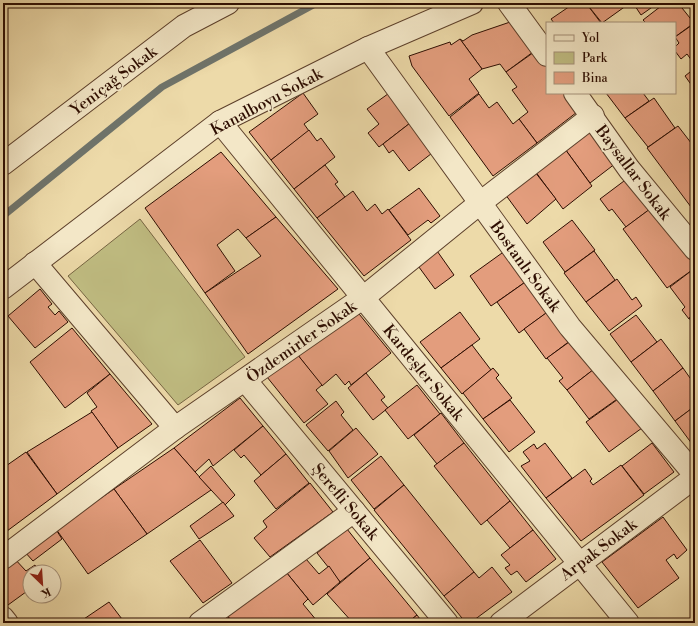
<svg xmlns="http://www.w3.org/2000/svg" width="698" height="626" viewBox="0 0 698 626" font-family="'Libre Bodoni',serif">
  <style>
    .green { fill: #c0bd82; stroke: #766542 }
    .lines { fill: none; stroke-linecap: round; stroke-linejoin: round }
    .stream { stroke: #6f746b; stroke-width: 7 }
    .building { fill: #e39d7d; stroke: #2d0d01 }
    .minor-casing { stroke: #5d402b; stroke-width: 24 }
    .minor { stroke: #f3e7c7; stroke-width: 22 }
    .labels { text-anchor: middle; stroke-width: 3.5; stroke-linejoin: round; paint-order: stroke }
    .street-label { font-size: 16px; fill: #2d0d01; stroke: #f3e7c7 }
  </style>
  <rect width="100%" height="100%" fill="#eddaa9"/>
  <filter id="stains"><feTurbulence type="fractalNoise" baseFrequency=".005" numOctaves="4"/><feColorMatrix values="0 0 0 0 .2 0 0 0 0 .09 0 0 0 0 .02 0 0 0 .5 -.17"/></filter>
  <radialGradient id="worn" r=".72"><stop offset=".6" stop-color="#630" stop-opacity="0"/><stop offset="1" stop-color="#630" stop-opacity=".3"/></radialGradient>
  <path class="green" d="M140 219 245 357 178 405 68 276Z"/>
  <g class="lines">
    <path class="stream" d="M3 216 162 87 317 3"/>
  </g>
  <g class="building">
    <path d="M580 3H586L601 23H554L551 19 573 4 575 7Z"/>
    <path d="M586 3H630L602 23Z"/>
    <path d="M633 3H658L641 15Z"/>
    <path d="M665 3H678L694 23 675 37V23H646L643 20Z"/>
    <path d="M516 20 537 49 506 72 500 64 482 69 460 39 463 41 472 35Z"/>
    <path d="M695 23V65L687 54 681 59 675 51V47L679 43 675 37Z"/>
    <path d="M460 39 482 69 469 79 479 93 449 116 412 66 409 56 450 42 451 45Z"/>
    <path d="M537 50 547 63V93H569L581 109 537 143 519 119 528 112 512 90 517 87 506 72Z"/>
    <path d="M695 68V90L685 76Z"/>
    <path d="M392 91 414 120 379 147 368 133 379 124 367 109Z"/>
    <path d="M303 93 318 114 304 124 309 131 271 160 249 132Z"/>
    <path d="M606 93H643L649 101 625 118Z"/>
    <path d="M479 94 489 108 497 102 513 124 519 119 537 143 493 176 450 117Z"/>
    <path d="M654 98 675 128 648 147 625 118Z"/>
    <path d="M414 120 436 150 409 171 393 150 389 153 383 144Z"/>
    <path d="M678 126 695 148V204L691 207 647 148Z"/>
    <path d="M594 127 620 160 590 183 565 149Z"/>
    <path d="M309 130 317 141 321 138 335 157 294 189 271 160Z"/>
    <path d="M565 149 592 186 563 209 535 171Z"/>
    <path d="M221 152 276 217 246 238 238 229 217 245 235 271 205 293 145 208Z"/>
    <path d="M325 165 338 182 335 184 345 197 317 218 294 189Z"/>
    <path d="M535 172 556 199 527 224 505 194Z"/>
    <path d="M632 175 654 206 626 227 612 209 609 211 600 199Z"/>
    <path d="M419 188 440 216 431 223 428 220 408 235 389 210Z"/>
    <path d="M353 191 367 211 375 204 382 214 388 209 411 240 364 276 317 218Z"/>
    <path d="M654 206 695 261V268L667 288 623 229Z"/>
    <path d="M276 217 338 289 248 354 205 293 261 256 246 238Z"/>
    <path d="M572 220 595 250 565 272 543 242Z"/>
    <path d="M435 248 454 275 435 289 416 263Z"/>
    <path d="M509 248 531 278 491 306 470 276Z"/>
    <path d="M594 251 615 280 586 302 564 273Z"/>
    <path d="M695 268V314L689 319 682 310 685 307 670 287Z"/>
    <path d="M531 278 553 308 519 333 497 302Z"/>
    <path d="M617 279 632 300 636 297 642 306 609 331 586 302Z"/>
    <path d="M40 289 52 304 48 307 55 315 59 311 68 322 35 348 8 316Z"/>
    <path d="M553 308 575 337 546 359 524 329Z"/>
    <path d="M355 309 391 353 351 385 349 381 345 385 336 374 322 386 297 354Z"/>
    <path d="M460 312 480 339 441 368 420 342Z"/>
    <path d="M695 314V327L689 318Z"/>
    <path d="M636 315 657 342 631 362 610 334Z"/>
    <path d="M72 328 110 374 65 408 30 362Z"/>
    <path d="M576 337 598 366 567 390 559 381 563 378 547 358Z"/>
    <path d="M661 339 683 368 653 391 631 362Z"/>
    <path d="M472 345 491 370 462 394 441 368Z"/>
    <path d="M297 354 322 385 316 390 328 404 304 423 267 377Z"/>
    <path d="M598 366 620 397 589 419 567 390Z"/>
    <path d="M493 368 499 375 496 378 512 398 483 419 463 393Z"/>
    <path d="M683 368 695 385V406L675 421 653 391Z"/>
    <path d="M366 373 385 397 381 400 388 408 373 420 348 388Z"/>
    <path d="M110 374 152 424 118 448 91 411 97 407 87 393Z"/>
    <path d="M417 385 440 414 408 439 385 410Z"/>
    <path d="M621 397 642 428 609 452 586 422Z"/>
    <path d="M240 398 263 426 213 466 209 459 195 472 174 448Z"/>
    <path d="M510 400 535 432 509 452 483 419Z"/>
    <path d="M336 401 344 412 341 415 353 430 328 451 306 425Z"/>
    <path d="M695 406V448L675 421Z"/>
    <path d="M92 412 118 448 57 494 27 452Z"/>
    <path d="M441 413 464 443 437 464 414 435Z"/>
    <path d="M263 426 286 454 261 475 244 455 241 458 234 450Z"/>
    <path d="M356 428 378 454 348 478 329 451Z"/>
    <path d="M464 443 510 501 481 525 434 466Z"/>
    <path d="M545 443 572 478 546 498 521 466 530 461 523 452 534 444 537 449Z"/>
    <path d="M652 443 674 472 644 494 622 466Z"/>
    <path d="M174 448 211 490 147 534 114 489Z"/>
    <path d="M26 452 57 494 3 534V468Z"/>
    <path d="M286 454 309 483 276 509 254 481Z"/>
    <path d="M381 456 404 485 374 509 351 480Z"/>
    <path d="M621 465 644 495 581 541 546 498 585 469 592 479 590 481 593 485Z"/>
    <path d="M211 466 235 495 225 505 199 477Z"/>
    <path d="M310 483 333 512 270 557 254 538 267 527 263 521Z"/>
    <path d="M404 485 474 572 444 596 374 510Z"/>
    <path d="M114 489 147 534 88 574 56 529Z"/>
    <path d="M510 501 533 530 510 548 487 520Z"/>
    <path d="M223 502 234 516 199 539 190 526Z"/>
    <path d="M663 517 687 550 677 559 674 554 666 560 679 578 638 608 602 562Z"/>
    <path d="M55 528 62 539 33 561 24 551Z"/>
    <path d="M347 529 370 558 340 582 317 553Z"/>
    <path d="M533 530 556 559 526 582 517 571 511 575 505 568 510 565 501 555Z"/>
    <path d="M200 540 232 583 203 603 170 561Z"/>
    <path d="M13 557 26 571 35 565 40 572H30V589L8 605 3 600V565Z"/>
    <path d="M370 558 417 615 407 623H353L327 594Z"/>
    <path d="M306 559 319 574 329 566 340 582 313 605 286 572Z"/>
    <path d="M492 567 512 592 470 623H466L444 596 474 572 479 578Z"/>
    <path d="M286 572 308 599 303 604 317 621 314 623H233L226 614Z"/>
    <path d="M109 602 125 623H78Z"/>
    <path d="M226 614 233 623H213Z"/>
    <path d="M417 615 423 623H407Z"/>
  </g>
  <g class="lines">
    <g class="minor-casing">
      <g id="minor">
        <path d="M509 3 547 55"/>
        <path d="M368 48 570 327 695 475"/>
        <path d="M575 93 629 169 695 249"/>
        <path d="M220 122 628 623"/>
        <path d="M3 164 184 26 228 3"/>
        <path d="M35 263 175 428"/>
        <path d="M3 288 220 122 368 48 472 3"/>
        <path d="M245 380 447 623"/>
        <path d="M3 558 175 428 364 297 480 203 593 116"/>
        <path d="M3 618 7 623"/>
        <path d="M200 623 354 511"/>
        <path d="M501 623 695 477"/>
      </g>
    </g>
    <use href="#minor" class="minor"/>
  </g>
  <g class="labels">
    <g class="street-label">
      <text transform="translate(113 80) rotate(-37)" y="6">Yeniçağ Sokak</text>
      <text transform="translate(266 101) rotate(-28)" y="6">Kanalboyu Sokak</text>
      <text transform="translate(634 172) rotate(53)" y="6">Baysallar Sokak</text>
      <text transform="translate(526 266) rotate(54)" y="6">Bostanlı Sokak</text>
      <text transform="translate(301 341) rotate(-35)" y="6">Özdemirler Sokak</text>
      <text transform="translate(424 372) rotate(51)" y="6">Kardeşler Sokak</text>
      <text transform="translate(346 501) rotate(50)" y="6">Şerefli Sokak</text>
      <text transform="translate(598 549) rotate(-37)" y="6">Arpak Sokak</text>
    </g>
  </g>
  <rect width="698" height="626" fill="none" stroke="#eddaa9" stroke-width="16"/>
  <rect x="4" y="4" width="690" height="618" fill="none" stroke="#2d0d01" stroke-width="2"/>
  <rect x="8" y="8" width="682" height="610" fill="none" stroke="#2d0d01"/>
  <rect x="546" y="22" width="130" height="72" fill="#f3e7c7" stroke="#a49078"/>
  <rect x="554" y="35" width="20" height="6" fill="#f3e7c7" stroke="#a49078"/>
  <text x="582" y="42" font-size="12" fill="#2d0d01">Yol</text>
  <rect x="554" y="52" width="20" height="12" fill="#c0bd82" stroke="#a49078"/>
  <text x="582" y="62" font-size="12" fill="#2d0d01">Park</text>
  <rect x="554" y="72" width="20" height="12" fill="#e39d7d" stroke="#a49078"/>
  <text x="582" y="82" font-size="12" fill="#2d0d01">Bina</text>
  <g transform="translate(42 584) rotate(155)"><circle r="19" fill="#f3e7c7" stroke="#a49078"/>
  <path d="M0-3L7 15L0 10L-7 15Z" fill="#8f2418"/>
  <text y="-6" font-size="11" font-weight="bold" text-anchor="middle" fill="#2d0d01">K</text>
  </g>
  <rect width="100%" height="100%" filter="url(#stains)"/>
  <rect width="100%" height="100%" fill="url(#worn)"/>
</svg>
